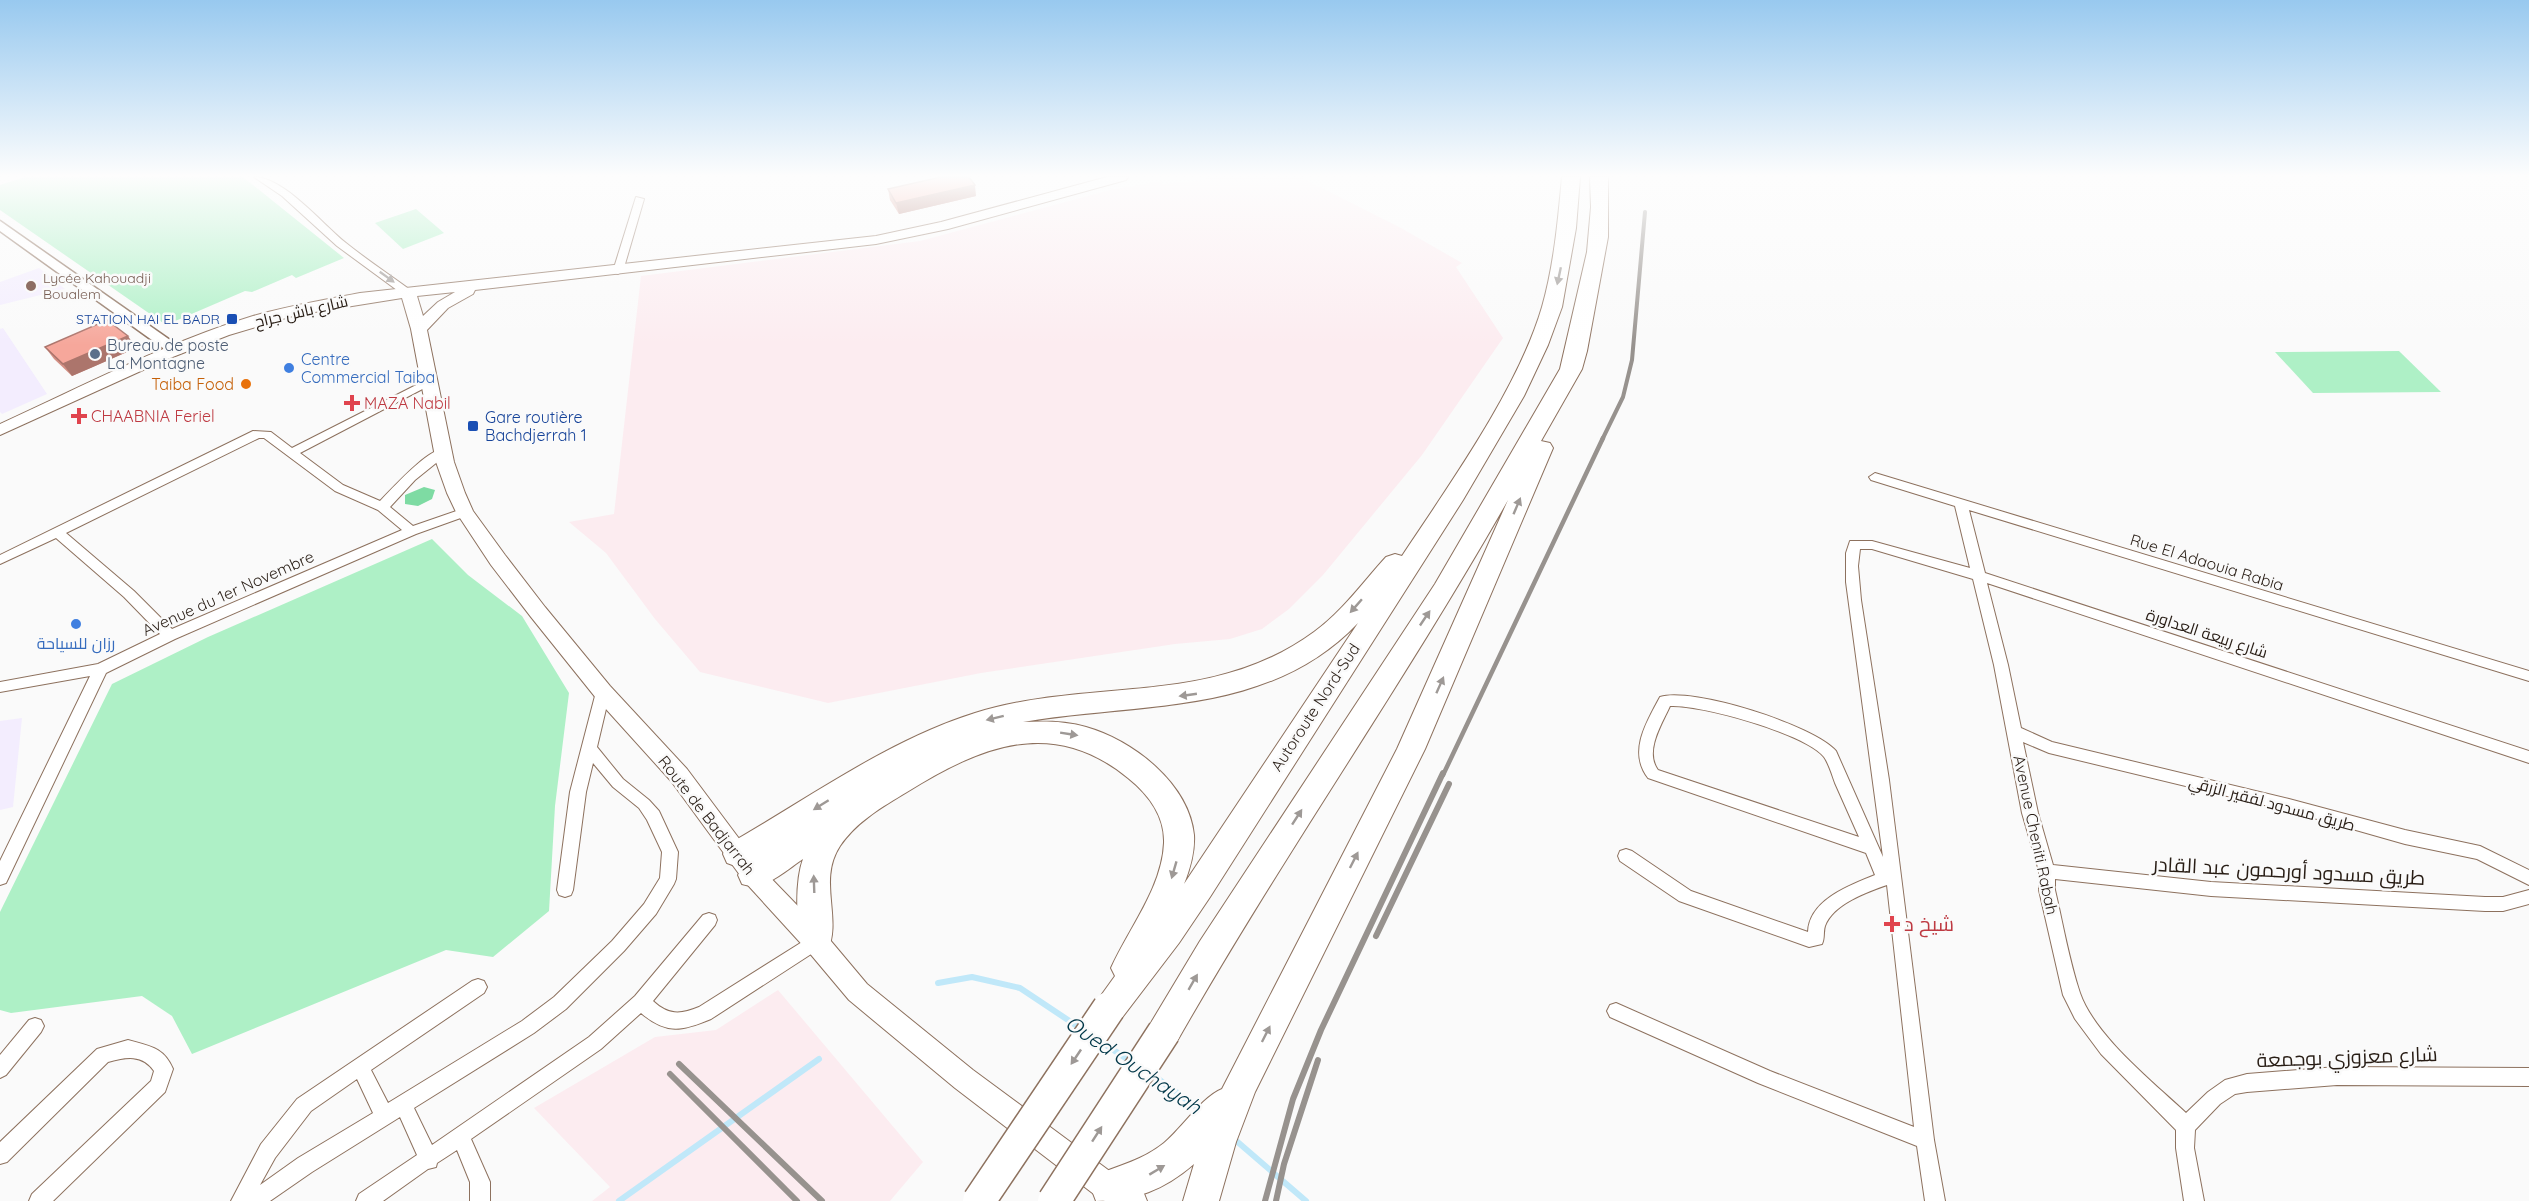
<svg xmlns="http://www.w3.org/2000/svg" width="2529" height="1201" viewBox="0 0 2529 1201" font-family="Quicksand,Cairo,sans-serif">
  <style>
    .industrial { fill: #fcecf0 }
    .education { fill: #f3edfe }
    .green { fill: #aef0c6 }
    .forest { fill: #7edba3 }
    .lines { fill: none; stroke-linecap: round; stroke-linejoin: round }
    .stream { stroke: #c0e8f9; stroke-width: 6 }
    .minor-casing { stroke: #8d715e; stroke-width: 2 }
    .tertiary-casing { stroke: #8d715e; stroke-width: 3 }
    .secondary-casing { stroke: #8d715e; stroke-width: 2 }
    .motorway-casing { stroke: #8d715e; stroke-width: 2 }
    .minor { fill: #fff; fill-rule: evenodd }
    .tertiary { fill: #fff; fill-rule: evenodd }
    .secondary { fill: #fff; fill-rule: evenodd }
    .motorway { fill: #fff; fill-rule: evenodd }
    .rail-far2 { stroke: #97928e; stroke-width: 4 }
    .rail-far1 { stroke: #97928e; stroke-width: 4.5 }
    .rail { stroke: #97928e; stroke-width: 6 }
    .motorway-bridge-casing { stroke: #8d715e; stroke-width: 35; stroke-linecap: butt }
    .motorway-bridge { stroke: #fff; stroke-width: 32 }
    .wall { fill: #d49085 }
    .shaded-wall { fill: #ac756c }
    .building { fill: #f6a79b; stroke: #ac756c; stroke-width: 1.5 }
    .oneway { fill: #9e9996 }
    .education-dot { fill: #8d6e63; stroke: #fafafa; stroke-width: 2 }
    .transit-dot { fill: #1a4fb4; stroke: #fafafa; stroke-width: 2 }
    .service-dot { fill: #5c6f8a; stroke: #fafafa; stroke-width: 2 }
    .shop-dot { fill: #3f7fe0; stroke: #fafafa; stroke-width: 2 }
    .food-dot { fill: #e8710a; stroke: #fafafa; stroke-width: 2 }
    .health-dot { fill: #e0444e; stroke: #fafafa; stroke-width: 2 }
    .labels { text-anchor: middle; stroke-width: 5; stroke-linejoin: round; paint-order: stroke }
    .far-education-label { font-size: 14px; fill: #785e54; stroke: #fafafa; text-anchor: start }
    .far-transit-label { font-size: 14px; fill: #164399; stroke: #fafafa; text-anchor: end }
    .street-label { font-size: 16px; fill: #281d15; stroke: #fafafa }
    .service-label { font-size: 16px; fill: #4e5e75; stroke: #fafafa; text-anchor: start }
    .shop-label { font-size: 16px; fill: #366cbe; stroke: #fafafa; text-anchor: start }
    .food-label { font-size: 16px; fill: #c56008; stroke: #fafafa; text-anchor: end }
    .health-label { font-size: 16px; fill: #be3a42; stroke: #fafafa; text-anchor: start }
    .transit-label { font-size: 16px; fill: #164399; stroke: #fafafa; text-anchor: start }
    .near-street-label { font-size: 20px; fill: #281d15; stroke: #fafafa }
    .near-health-label { font-size: 20px; fill: #be3a42; stroke: #fafafa; text-anchor: start }
    .near-water-label { font-size: 21px; font-style: italic; fill: #003748; stroke: #fafafa }
  </style>
  <rect width="100%" height="100%" fill="#fafafa"/>
  <g class="industrial">
    <path d="M1206 177H1300L1401 228 1462 263 1456 267 1503 338 1422 455 1323 575 1289 609 1262 629 1230 639 1175 644 981 673 828 703 700 672 655 619 606 553 569 522 614 514 641 276 920 241 1110 190 1162 181V184L1206 180Z"/>
    <path d="M778 990 923 1162 890 1201H592L610 1187 534 1108 655 1037 716 1030Z"/>
  </g>
  <g class="education">
    <path d="M39 268 65 289 0 305V282Z"/>
    <path d="M3 328 47 394 2 414 0 412V329Z"/>
    <path d="M22 718 13 807 0 810V721Z"/>
  </g>
  <g class="green">
    <path d="M25 177H243L344 258 296 278 292 275 252 292 245 291 166 325 0 210V185Z"/>
    <path d="M416 209 444 233 403 249 375 223Z"/>
    <path d="M2399 351 2441 392 2313 393 2275 352Z"/>
    <path d="M432 539 468 575 522 616 569 693 555 806 549 911 493 957 446 950 192 1054 172 1016 142 996 11 1013 0 1010V912L112 684 208 637Z"/>
  </g>
  <path class="forest" d="M424 487 435 490 432 499 418 506 405 504V495Z"/>
  <g class="lines">
    <g class="stream">
      <path d="M938 983 972 977 1020 988 1080 1028"/>
      <path d="M1100 1041 1130 1061"/>
      <path d="M1150 1073 1202 1111"/>
      <path d="M1233 1138 1306 1201"/>
      <path d="M619 1201 819 1059"/>
    </g>
    <g class="minor-casing">
      <g id="minor">
        <path d="M254 177C284 177 322 224 346 243 367 260 390 275 413 292V296H405L337 246 282 196Z"/>
        <path d="M636 197 644 199 623 271 618 274 614 273 613 271Z"/>
        <path d="M430 378 436 381 434 383 300 453 343 485 380 501C392 489 430 446 446 449L448 452 446 455 415 480 390 507 413 526 465 508 471 512 469 515 416 534 175 639 106 673 6 883 0 885V861L90 676 0 692V682L98 664 160 634 124 597 56 538 0 564V555L253 431 271 432 292 448ZM259 438H264L335 491 378 510 402 530 172 629 134 591 66 533Z"/>
        <path d="M1875 473 2529 671V681L1969 510 1985 573 2529 751V763L1987 583 2008 665 2021 728 2052 742 2289 799 2405 830 2480 846 2529 870V885L2477 859 2405 844 2289 811 2049 753 2023 742 2038 813 2053 865 2211 882 2485 897H2503L2529 890V904L2503 911H2485L2211 896 2055 879V890C2063 924 2069 960 2080 993 2095 1036 2153 1082 2186 1113L2208 1092 2225 1080 2247 1074 2337 1067 2529 1068V1086L2337 1085 2247 1092 2235 1094 2220 1104 2195 1130 2194 1148 2204 1201H2184L2176 1148V1130L2101 1054 2075 1019 2063 995 2039 890V871L2022 813 1994 665 1973 579 1872 549H1860L1858 566 1861 600 1889 780 1934 1140 1945 1201H1925L1917 1146 1758 1083 1610 1017 1607 1011 1610 1005 1616 1003 1770 1071 1914 1127 1887 885C1867 892 1833 904 1825 926 1823 932 1825 938 1822 944L1809 947 1679 901 1620 861 1618 856 1620 851 1626 849 1632 851 1691 891 1808 932C1809 900 1850 885 1875 875L1866 853 1648 778C1628 752 1646 723 1660 697 1693 687 1813 725 1836 751L1883 857 1846 582V553L1850 541H1872L1970 568 1955 506 1871 480 1869 477ZM1670 706C1699 704 1807 734 1824 757 1829 764 1832 775 1835 783 1843 801 1851 819 1859 837L1658 770C1644 751 1662 724 1670 706Z"/>
        <path d="M603 687 608 688 610 692 597 747 623 779 649 800 659 811 678 852 676 879 674 884 656 914 624 951 566 1009 534 1033 414 1108 432 1145 589 1037 635 996 703 915 709 913 715 915 717 920 715 925 653 1001C668 1015 680 1015 699 1007L810 937 816 935 822 937 824 942 822 947 711 1019C682 1031 667 1035 641 1013L601 1049 471 1139 490 1182V1201H470V1182L457 1150 437 1163 436 1167 428 1169 383 1201H356L359 1194 417 1155 400 1117 312 1172 270 1201H231L261 1144 297 1099 472 981 478 979 484 981 487 987 484 993 371 1070 388 1103 522 1021 554 997 612 941 644 904 660 878 662 852 647 820 639 808 613 787 593 763 586 792 573 890 571 895 565 897 559 895 557 890 570 792 596 692 598 688ZM357 1079 373 1113 298 1158 260 1185 275 1158 311 1111Z"/>
        <path d="M35 1018 41 1020 44 1026 41 1032 6 1075 0 1078V1055L29 1020Z"/>
        <path d="M128 1040C149 1046 164 1047 173 1069L165 1092 53 1201H29L32 1194 151 1081 154 1071C142 1054 126 1057 108 1062L7 1162 0 1164V1142L97 1049Z"/>
      </g>
    </g>
    <g class="tertiary-casing">
      <path id="tertiary" d="M0 221 180 347 182 350 180 353H170L0 231Z"/>
    </g>
    <g class="secondary-casing">
      <path id="secondary" d="M1107 177H1128L1126 180 948 229 876 244 475 290 473 294 448 308 427 330 454 462 465 493 473 511 505 555 545 607 610 686 687 769 761 868 825 934 867 984 973 1070 1119 1178 1143 1191 1147 1201H1105L1099 1198 955 1088 849 1000 807 950 745 882 671 781 596 698 531 617 491 565 456 512 447 493 436 462 411 329 402 298 296 315 229 335 165 360 0 435V424C83 386 165 343 253 316 288 306 324 300 360 293L876 236 941 222ZM455 292 438 302 423 316 417 296Z"/>
    </g>
    <g class="motorway-casing">
      <g id="motorway">
        <path d="M1562 177H1580L1576 228 1562 307 1548 345 1524 396 1463 500 1210 897 1179 943 1121 1019 1109 1023 1097 1019 1092 1008 1115 976 1111 968C1129 928 1162 888 1164 843 1165 816 1148 794 1128 778 1053 716 981 746 907 792 882 807 856 822 840 846 817 881 843 919 827 952L816 956 805 952C795 931 795 880 803 859 785 871 764 892 742 884L738 875 745 864 738 867 727 863 723 854 727 845C808 799 886 741 975 713 1090 677 1211 708 1314 632 1342 612 1363 582 1386 557L1395 554 1402 556C1449 485 1518 389 1542 307 1554 265 1558 220 1562 177ZM1358 623 1184 884C1190 869 1195 852 1194 835 1189 784 1133 740 1086 727 1065 721 1044 721 1023 722 1139 702 1269 717 1358 623Z"/>
        <path d="M1590 177H1608V237L1587 351 1582 369 1541 441 1550 443 1553 448 1425 749 1255 1092 1236 1142 1219 1201H1183L1194 1164C1164 1190 1135 1201 1096 1201L1091 1188 1096 1175C1120 1165 1143 1160 1164 1143 1182 1128 1202 1097 1222 1089L1397 749 1508 500C1403 685 1281 858 1176 1043L1164 1048 1152 1043 1147 1032 1152 1021 1200 941 1435 584 1560 369 1587 252 1591 207Z"/>
      </g>
    </g>
    <use href="#minor" class="minor"/>
    <use href="#tertiary" class="tertiary"/>
    <use href="#secondary" class="secondary"/>
    <use href="#motorway" class="motorway"/>
    <path class="rail-far2" d="M1602 440 1623 397 1632 360 1645 212"/>
    <path class="rail-far1" d="M1443 775 1603 438"/>
    <g class="rail">
      <path d="M1376 936 1449 784"/>
      <path d="M679 1064 822 1201"/>
      <path d="M670 1074 797 1201"/>
      <path d="M1265 1201 1293 1099 1321 1030 1443 773"/>
      <path d="M1276 1201 1284 1164 1318 1060"/>
    </g>
    <g class="motorway-bridge-casing">
      <g id="motorway-bridge">
        <path d="M979 1201 1109 1008"/>
        <path d="M1054 1201 1164 1032"/>
      </g>
    </g>
    <use href="#motorway-bridge" class="motorway-bridge"/>
  </g>
  <g class="wall">
    <path d="M888 189 976 196 899 214 890 200Z"/>
    <path d="M45 347 136 348 72 376 54 359Z"/>
  </g>
  <g class="shaded-wall">
    <path d="M975 185 976 196 899 214 896 203Z"/>
    <path d="M128 336 136 348 93 367 72 376 63 364Z"/>
  </g>
  <g class="building">
    <path d="M941 177H969L975 185 896 203 888 189Z"/>
    <path d="M107 320 128 336 63 364 45 347Z"/>
  </g>
  <defs><path id="oneway-solid" d="M-6-.8H1V-3.2L6.5 0L1 3.2V.8H-6Z" transform="scale(1.5)"/></defs>
  <g class="oneway">
    <use href="#oneway-solid" transform="translate(1559 276) rotate(102)"/>
    <use href="#oneway-solid" transform="translate(387 277) rotate(36)"/>
    <use href="#oneway-solid" transform="translate(1517 506) rotate(-67)"/>
    <use href="#oneway-solid" transform="translate(1356 606) rotate(131)"/>
    <use href="#oneway-solid" transform="translate(1425 618) rotate(-56)"/>
    <use href="#oneway-solid" transform="translate(1440 685) rotate(-66)"/>
    <use href="#oneway-solid" transform="translate(1188 695) rotate(172)"/>
    <use href="#oneway-solid" transform="translate(995 718) rotate(166)"/>
    <use href="#oneway-solid" transform="translate(1069 734) rotate(9)"/>
    <use href="#oneway-solid" transform="translate(821 805) rotate(148)"/>
    <use href="#oneway-solid" transform="translate(1297 817) rotate(-57)"/>
    <use href="#oneway-solid" transform="translate(1354 860) rotate(-63)"/>
    <use href="#oneway-solid" transform="translate(1174 870) rotate(106)"/>
    <use href="#oneway-solid" transform="translate(814 884) rotate(-92)"/>
    <use href="#oneway-solid" transform="translate(1193 982) rotate(-60)"/>
    <use href="#oneway-solid" transform="translate(1266 1034) rotate(-63)"/>
    <use href="#oneway-solid" transform="translate(1076 1057) rotate(124)"/>
    <use href="#oneway-solid" transform="translate(1097 1134) rotate(-57)"/>
    <use href="#oneway-solid" transform="translate(1157 1170) rotate(-31)"/>
  </g>
  <linearGradient id="sky" x2="0" y2="1"><stop stop-color="#98c9ef"/><stop offset="0.51" stop-color="#fdfdfd"/><stop offset="1" stop-color="#fdfdfd" stop-opacity="0"/></linearGradient>
  <rect width="2529" height="345" fill="url(#sky)"/>
  <circle class="education-dot" cx="31" cy="286" r="6"/>
  <g class="transit-dot">
    <rect x="226" y="313" width="12" height="12" rx="3"/>
    <rect x="467" y="420" width="12" height="12" rx="3"/>
  </g>
  <circle class="service-dot" cx="95" cy="354" r="6"/>
  <g class="shop-dot">
    <circle cx="289" cy="368" r="6"/>
    <circle cx="76" cy="624" r="6"/>
  </g>
  <circle class="food-dot" cx="246" cy="384" r="6"/>
  <g class="health-dot">
    <path d="M349 394h6v6h6v6h-6v6h-6v-6h-6v-6h6z"/>
    <path d="M76 407h6v6h6v6h-6v6h-6v-6h-6v-6h6z"/>
    <path d="M1889 915h6v6h6v6h-6v6h-6v-6h-6v-6h6z"/>
  </g>
  <g class="labels">
    <g class="far-education-label">
      <text x="43" y="283">Lycée Kahouadji<tspan x="43" dy="16">Boualem</tspan></text>
    </g>
    <g class="far-transit-label">
      <text x="220" y="324">STATION HAI EL BADR</text>
    </g>
    <g class="street-label">
      <text transform="translate(301 311) rotate(-13)" y="6">شارع باش جراح</text>
      <text transform="translate(2207 562) rotate(17)" y="6">Rue El Adaouia Rabia</text>
      <text transform="translate(228 593) rotate(-24)" y="6">Avenue du 1er Novembre</text>
      <text transform="translate(2207 633) rotate(18)" y="6">شارع ربيعة العداورة</text>
      <text transform="translate(1315 707) rotate(-57)" y="6">Autoroute Nord-Sud</text>
      <text transform="translate(2272 803) rotate(15)" y="6">طريق مسدود لفقير الزرقي</text>
      <text transform="translate(707 815) rotate(52)" y="6">Route de Badjarrah</text>
      <text transform="translate(2036 835) rotate(78)" y="6">Avenue Cheniti Rabah</text>
    </g>
    <g class="service-label">
      <text x="107" y="351">Bureau de poste<tspan x="107" dy="18">La Montagne</tspan></text>
    </g>
    <g class="shop-label">
      <text x="301" y="365">Centre<tspan x="301" dy="18">Commercial Taiba</tspan></text>
      <text x="76" y="649" text-anchor="middle">رزان للسياحة</text>
    </g>
    <g class="food-label">
      <text x="234" y="390">Taiba Food</text>
    </g>
    <g class="health-label">
      <text x="364" y="409">MAZA Nabil</text>
      <text x="91" y="422">CHAABNIA Feriel</text>
    </g>
    <g class="transit-label">
      <text x="485" y="423">Gare routière<tspan x="485" dy="18">Bachdjerrah 1</tspan></text>
    </g>
    <g class="near-street-label">
      <text transform="translate(2289 871) rotate(3)" y="7">طريق مسدود أورحمون عبد القادر</text>
      <text transform="translate(2347 1057) rotate(-2)" y="7">شارع معزوزي بوجمعة</text>
    </g>
    <g class="near-health-label">
      <text x="1904" y="931">شيخ د</text>
    </g>
    <g class="near-water-label">
      <text transform="translate(1133 1065) rotate(34)" y="7">Oued Ouchayah</text>
    </g>
  </g>
</svg>
